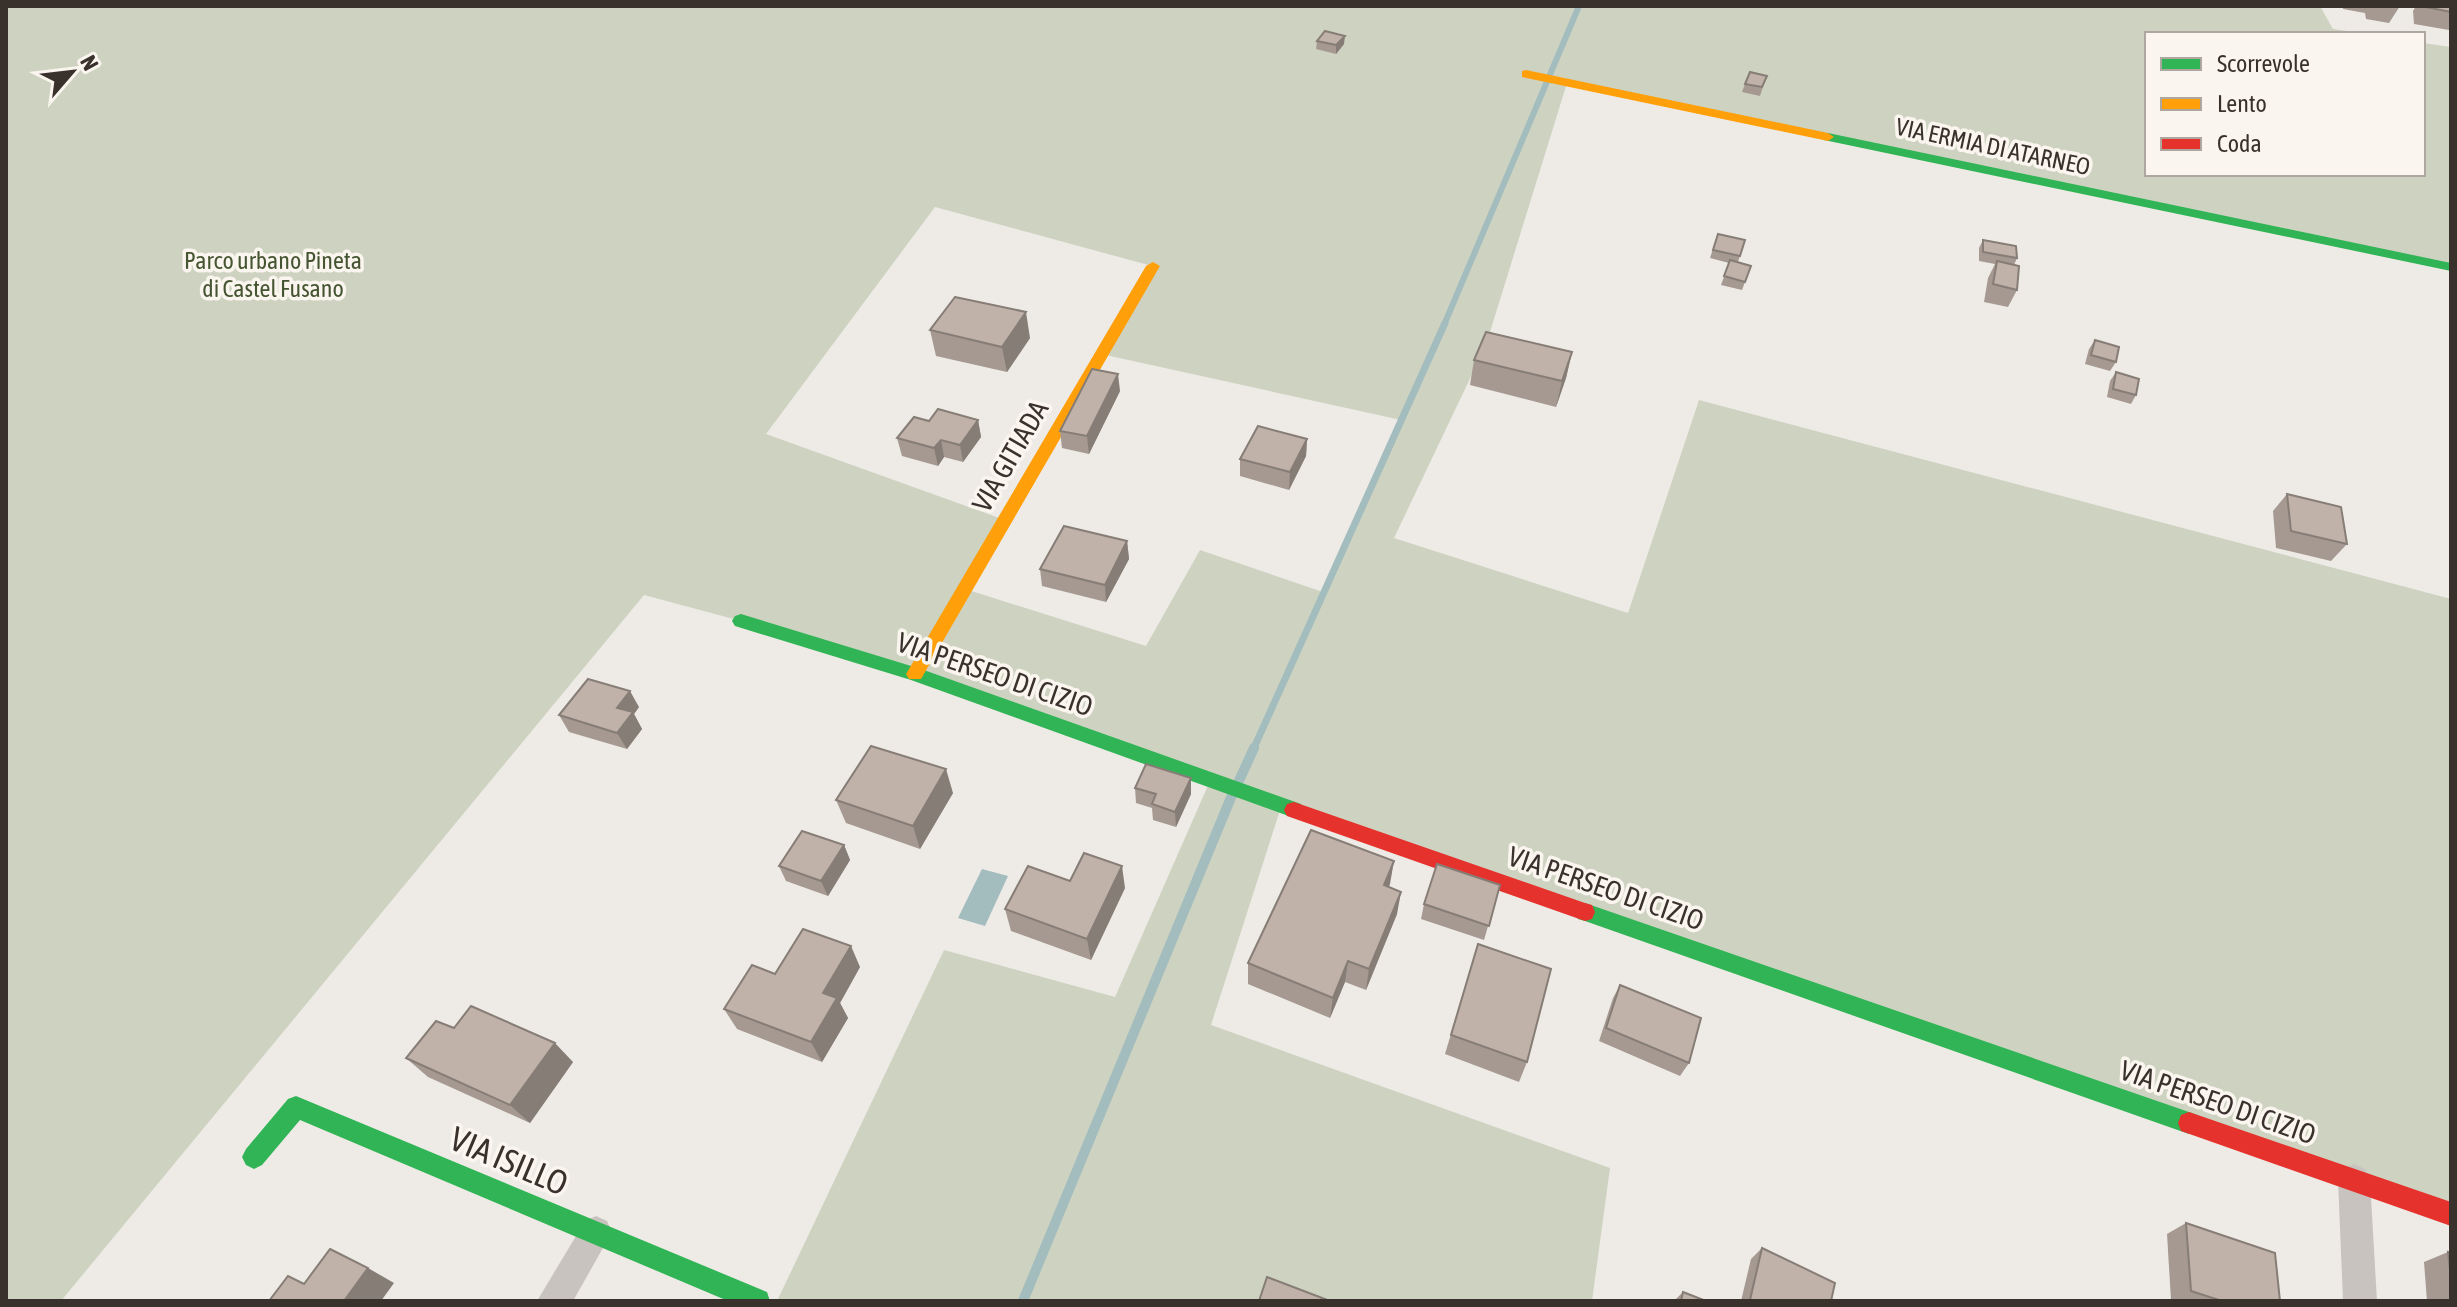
<svg xmlns="http://www.w3.org/2000/svg" width="2457" height="1307" viewBox="0 0 2457 1307" font-family="'Asap Condensed',sans-serif">
  <style>
    .green { fill: #ced3c1; fill-rule: evenodd }
    .water { fill: #a3bcbe }
    .lines { fill: none; stroke-linecap: round; stroke-linejoin: round }
    .stream-far2 { stroke: #a3bcbe; stroke-width: 6 }
    .stream-far1 { stroke: #a3bcbe; stroke-width: 7 }
    .stream { stroke: #a3bcbe; stroke-width: 10 }
    .street { fill: #c8c3be; fill-rule: evenodd }
    .fast { fill: #30b455; fill-rule: evenodd }
    .slow { fill: #ff9f0a; fill-rule: evenodd }
    .jam { fill: #e5322d; fill-rule: evenodd }
    .wall { fill: #a59991 }
    .shaded-wall { fill: #867d76 }
    .building { fill: #c0b2a9; stroke: #867d76; stroke-width: 2 }
    .labels { text-anchor: middle; stroke-width: 7; stroke-linejoin: round; paint-order: stroke }
    .far-street-label { font-size: 24px; fill: #39312c; stroke: #faf5ee }
    .far-park-label { font-size: 24px; fill: #455531; stroke: #faf5ee }
    .street-label { font-size: 28px; fill: #39312c; stroke: #faf5ee }
    .near-street-label { font-size: 34px; fill: #39312c; stroke: #faf5ee }
  </style>
  <rect width="100%" height="100%" fill="#eeebe6"/>
  <path class="green" d="M6 6H2320L2333 29 2368 34H2147V174H2423V43L2451 47V267L1567 83 1486 345 1394 538 1628 613 1699 400 2451 599V1214L1282 804 1211 1025 1610 1168 1592 1301H777L944 950 1115 997 1210 781 741 621 644 595 61 1301H6ZM935 207 1152 266 1101 354 1401 420 1323 592 1200 550 1146 646 965 589 1005 520 766 434Z"/>
  <path class="water" d="M982 869 1008 876 985 926 958 918Z"/>
  <g class="lines">
    <path class="stream-far2" d="M1444 325 1579 6"/>
    <path class="stream-far1" d="M1253 750 1445 323"/>
    <g class="stream">
      <path d="M1238 783 1254 748"/>
      <path d="M1023 1301 1232 795"/>
    </g>
    <g class="street">
      <path d="M2354 1164 2365 1169 2370 1180 2377 1301H2343L2338 1180 2343 1169Z"/>
      <path d="M596 1216 607 1221 612 1232 573 1301H537L585 1221Z"/>
    </g>
    <g class="fast">
      <path d="M1828 133 2451 263V271L1824 140V134Z"/>
      <path d="M741 614 921 669 1301 804 1304 810 1301 816 1294 818 911 680 735 626 732 621 735 616Z"/>
      <path d="M1585 903 2189 1112 2197 1115 2200 1123 2197 1131 2189 1134 1585 921 1578 919 1575 912 1578 905Z"/>
      <path d="M296 1096 767 1292 770 1301H728L300 1120 262 1165 254 1169 246 1165 242 1157 246 1149 288 1099Z"/>
    </g>
    <g class="slow">
      <path d="M1526 70 1828 133 1834 137 1828 141 1522 77V71Z"/>
      <path d="M1153 262 1160 266 921 679H909L906 674 909 669 1146 266Z"/>
    </g>
    <g class="jam">
      <path d="M1294 802 1585 903 1592 905 1595 912 1592 919 1585 921 1287 816 1284 810 1287 804Z"/>
      <path d="M2189 1112 2451 1202V1226L2181 1131 2178 1123 2181 1115Z"/>
    </g>
  </g>
  <g class="wall">
    <path d="M2343 6H2400L2389 23 2366 19 2365 13 2343 9Z"/>
    <path d="M2416 6H2451V27L2449 30 2414 24 2413 11Z"/>
    <path d="M1317 41 1344 44 1336 54 1316 49Z"/>
    <path d="M1745 84H1764L1760 96 1742 92Z"/>
    <path d="M1718 234 1745 240 1738 262 1751 266 1742 290 1721 285 1729 263 1710 258Z"/>
    <path d="M1983 240 2017 258 2014 265 2017 290 2008 307 1984 302 1988 278 1995 264 1979 261V248Z"/>
    <path d="M930 330 1030 338 1007 372 936 356Z"/>
    <path d="M2095 340 2116 362 2110 371 2085 364 2089 349Z"/>
    <path d="M1572 352 1566 378 1556 407 1470 385 1474 360Z"/>
    <path d="M2116 372 2136 395 2131 404 2107 397 2110 381Z"/>
    <path d="M1120 391 1089 454 1062 448 1060 431Z"/>
    <path d="M978 420 981 437 963 462 944 457 938 466 902 456 897 438 929 421Z"/>
    <path d="M1307 439 1306 456 1289 490 1240 476V459Z"/>
    <path d="M2287 494 2347 544 2331 561 2276 548 2273 511Z"/>
    <path d="M1127 541 1129 559 1106 602 1042 586 1040 569Z"/>
    <path d="M639 707 634 714 642 729 627 749 569 732 559 715Z"/>
    <path d="M1135 788 1191 794 1176 827 1153 820 1152 808 1136 803Z"/>
    <path d="M953 793 920 849 846 823 836 800Z"/>
    <path d="M844 845 850 860 828 896 786 881 779 866Z"/>
    <path d="M1070 881 1125 888 1091 960 1011 931 1005 909Z"/>
    <path d="M1390 884 1388 887 1397 914 1366 990 1345 982 1330 1018 1248 984V963Z"/>
    <path d="M1500 885 1484 940 1421 919 1424 904Z"/>
    <path d="M1478 944 1527 1062 1519 1082 1445 1054Z"/>
    <path d="M860 967 840 1003 848 1018 822 1062 737 1029 724 1009 775 974Z"/>
    <path d="M1620 985 1689 1063 1680 1076 1599 1041 1613 998Z"/>
    <path d="M406 1058 573 1062 530 1123 428 1077Z"/>
    <path d="M2186 1223 2280 1301 2171 1300 2167 1234Z"/>
    <path d="M1762 1248 1831 1301H1741L1751 1259Z"/>
    <path d="M2448 1252 2451 1253V1301H2427L2424 1262Z"/>
    <path d="M1683 1292 1706 1301H1674Z"/>
  </g>
  <g class="shaded-wall">
    <path d="M1345 36 1344 44 1336 54V45Z"/>
    <path d="M1026 312 1030 338 1007 372 1002 347Z"/>
    <path d="M1572 352 1566 378 1556 407 1562 381Z"/>
    <path d="M1118 374 1120 391 1089 454 1087 436Z"/>
    <path d="M978 420 981 437 963 462 960 445Z"/>
    <path d="M1307 439 1306 456 1289 490 1290 472Z"/>
    <path d="M941 440 944 457 938 466 934 448Z"/>
    <path d="M1127 541 1129 559 1106 602 1105 585Z"/>
    <path d="M630 691 639 707 634 714 642 729 627 749 617 733V708Z"/>
    <path d="M946 769 953 793 920 849 913 826Z"/>
    <path d="M1191 778V794L1176 827 1175 812Z"/>
    <path d="M844 845 850 860 828 896 821 881Z"/>
    <path d="M1394 861 1390 884 1380 907 1384 885Z"/>
    <path d="M1122 866 1125 888 1091 960 1087 939Z"/>
    <path d="M1401 892 1397 914 1366 990 1369 969Z"/>
    <path d="M851 946 860 967 840 1003 848 1018 822 1062 811 1042 823 993Z"/>
    <path d="M1348 961 1345 982 1330 1018 1333 998Z"/>
    <path d="M555 1043 573 1062 530 1123 510 1105Z"/>
    <path d="M368 1268 394 1283 381 1301H344Z"/>
  </g>
  <g class="building">
    <path d="M2425 6H2451V12L2426 7Z"/>
    <path d="M1325 31 1345 36 1336 45 1317 41Z"/>
    <path d="M1750 72 1767 76 1762 87 1745 84Z"/>
    <path d="M1718 234 1745 240 1740 256 1713 250Z"/>
    <path d="M1983 240 2016 246 2017 258 1983 252Z"/>
    <path d="M1730 260 1751 266 1745 282 1724 276Z"/>
    <path d="M1997 261 2019 266 2017 290 1993 284Z"/>
    <path d="M955 297 1026 312 1002 347 930 330Z"/>
    <path d="M1486 332 1572 352 1562 381 1474 360Z"/>
    <path d="M2095 340 2119 347 2116 362 2091 355Z"/>
    <path d="M1092 369 1118 374 1087 436 1060 431Z"/>
    <path d="M2116 372 2139 379 2136 395 2113 389Z"/>
    <path d="M938 409 978 420 960 445 941 440 934 448 897 438 914 417 929 421Z"/>
    <path d="M1258 426 1307 439 1290 472 1240 459Z"/>
    <path d="M2287 494 2341 507 2347 544 2291 531Z"/>
    <path d="M1064 526 1127 541 1105 585 1040 569Z"/>
    <path d="M588 679 630 691 617 708 633 712 617 733 559 715Z"/>
    <path d="M871 746 946 769 913 826 836 800Z"/>
    <path d="M1146 764 1191 778 1175 812 1152 804 1156 794 1135 788Z"/>
    <path d="M1311 830 1394 861 1384 885 1401 892 1369 969 1348 961 1333 998 1248 963Z"/>
    <path d="M802 831 844 845 821 881 779 866Z"/>
    <path d="M1084 853 1122 866 1087 939 1005 909 1028 866 1070 881Z"/>
    <path d="M1437 864 1500 885 1489 926 1424 904Z"/>
    <path d="M803 929 851 946 823 993 837 998 811 1042 724 1009 752 965 775 974Z"/>
    <path d="M1478 944 1551 969 1527 1062 1451 1035Z"/>
    <path d="M1620 985 1701 1018 1689 1063 1606 1028Z"/>
    <path d="M471 1006 555 1043 510 1105 406 1058 436 1021 454 1028Z"/>
    <path d="M2186 1223 2275 1253 2280 1301H2222L2191 1291Z"/>
    <path d="M1762 1248 1835 1283 1831 1301H1752L1750 1300Z"/>
    <path d="M330 1249 368 1268 344 1301H269L288 1276 304 1284Z"/>
    <path d="M2448 1252 2451 1253V1278Z"/>
    <path d="M1267 1277 1330 1301H1259Z"/>
    <path d="M1683 1292 1706 1301H1681Z"/>
  </g>
  <g class="labels">
    <g class="far-street-label">
      <text transform="translate(1993 147) rotate(12)" y="8">VIA ERMIA DI ATARNEO</text>
    </g>
    <g class="far-park-label">
      <text x="273" y="269">Parco urbano Pineta<tspan x="273" dy="28">di Castel Fusano</tspan></text>
    </g>
    <g class="street-label">
      <text transform="translate(1010 456) rotate(-60)" y="10">VIA GITIADA</text>
      <text transform="translate(995 674) rotate(19)" y="10">VIA PERSEO DI CIZIO</text>
      <text transform="translate(1606 888) rotate(19)" y="10">VIA PERSEO DI CIZIO</text>
      <text transform="translate(2218 1102) rotate(19)" y="10">VIA PERSEO DI CIZIO</text>
    </g>
    <g class="near-street-label">
      <text transform="translate(509 1161) rotate(23)" y="12">VIA ISILLO</text>
    </g>
  </g>
  <rect width="2457" height="1307" fill="none" stroke="#39312c" stroke-width="16"/>
  <rect x="2145" y="32" width="280" height="144" fill="#faf5ee" stroke="#ada7a0" stroke-width="2"/>
  <rect x="2161" y="58" width="40" height="12" fill="#30b455" stroke="#ada7a0" stroke-width="2"/>
  <text x="2217" y="72" font-size="24" fill="#39312c">Scorrevole</text>
  <rect x="2161" y="98" width="40" height="12" fill="#ff9f0a" stroke="#ada7a0" stroke-width="2"/>
  <text x="2217" y="112" font-size="24" fill="#39312c">Lento</text>
  <rect x="2161" y="138" width="40" height="12" fill="#e5322d" stroke="#ada7a0" stroke-width="2"/>
  <text x="2217" y="152" font-size="24" fill="#39312c">Coda</text>
  <g transform="translate(72 72) rotate(62)" stroke="#faf5ee" stroke-width="6" paint-order="stroke">
  <path d="M0-6L14 30L0 20L-14 30Z" fill="#39312c"/>
  <text y="-12" font-size="22" font-weight="bold" text-anchor="middle" fill="#39312c">N</text>
  </g>
</svg>
